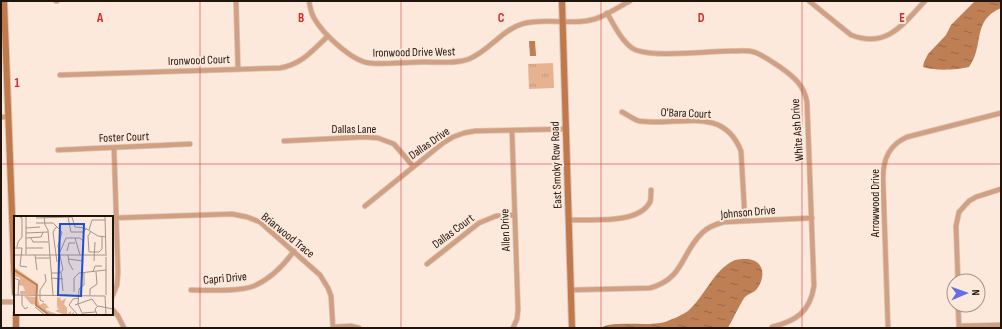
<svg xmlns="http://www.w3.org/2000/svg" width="1002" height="329" viewBox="0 0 1002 329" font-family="'Sofia Sans Condensed',sans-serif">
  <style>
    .park { fill: url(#park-tufts) }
    .water { fill: url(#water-ripples) }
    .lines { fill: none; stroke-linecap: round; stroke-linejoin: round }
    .street-casing { stroke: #dac6bb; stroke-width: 6 }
    .secondary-casing { stroke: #dac6bb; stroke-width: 8 }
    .street { stroke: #d1a082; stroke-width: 4.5 }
    .secondary { stroke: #c0794b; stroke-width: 6 }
    .grid { fill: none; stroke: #d62828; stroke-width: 1; stroke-opacity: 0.55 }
    .labels { text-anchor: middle; stroke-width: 4; stroke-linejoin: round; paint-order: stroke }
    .street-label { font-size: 12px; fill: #20150d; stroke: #fde8dc }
    .inset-river { fill: none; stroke: #bf7f55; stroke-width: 2 }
    .inset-road { fill: none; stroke: #a59489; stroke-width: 1 }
    .view { fill: #1d4ed8; fill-opacity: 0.15; stroke: #1d4ed8; stroke-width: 2 }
    .inset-edge { fill: none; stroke: #20150d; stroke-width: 2 }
    .grid-label { font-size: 13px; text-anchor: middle; font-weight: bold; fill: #d62828; stroke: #fde8dc; stroke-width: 4; stroke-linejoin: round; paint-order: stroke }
  </style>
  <defs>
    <pattern id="park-tufts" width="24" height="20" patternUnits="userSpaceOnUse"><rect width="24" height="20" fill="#e7b292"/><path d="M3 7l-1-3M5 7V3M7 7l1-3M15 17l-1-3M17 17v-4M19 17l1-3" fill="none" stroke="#c6987d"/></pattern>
    <pattern id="water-ripples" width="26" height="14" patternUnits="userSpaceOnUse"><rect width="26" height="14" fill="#bf7f55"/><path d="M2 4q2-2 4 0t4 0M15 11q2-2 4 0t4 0" fill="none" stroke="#9b6745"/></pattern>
  </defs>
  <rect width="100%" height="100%" fill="#fde8dc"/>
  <path class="park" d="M553 63 554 88 529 89 528 64Z"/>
  <g class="water">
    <path d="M975 1H1001V8C971 21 985 45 969 67 957 70 935 71 923 67L924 62 928 54 946 35 951 25Z"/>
    <path d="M529 41H535L536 56H530Z"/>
    <path d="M748 259C765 261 766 278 756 290 753 293 748 294 745 297 741 302 732 321 728 328H601C612 320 649 327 665 322 671 320 684 314 688 311 705 296 713 271 733 261 737 259 744 259 748 259Z"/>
  </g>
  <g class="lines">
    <g class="street-casing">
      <g id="street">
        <path d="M56 1H57"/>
        <path d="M236 1 238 69"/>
        <path d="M309 1C310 7 311 13 314 18 323 34 352 61 369 63 387 65 406 62 424 62 438 62 456 64 469 59 489 51 502 30 522 24 542 18 565 24 586 21 602 19 616 8 630 1"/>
        <path d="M809 1 851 35C887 49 903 24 925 1"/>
        <path d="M607 13C614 25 621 40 632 48 648 59 710 51 732 51 739 51 747 50 754 52 763 55 772 62 780 67 794 77 804 85 807 102L814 286C810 312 796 321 772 327"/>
        <path d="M60 75 280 68C302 64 312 51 328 36"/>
        <path d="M622 112C628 115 633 119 639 121 646 122 654 122 661 122 694 121 726 113 741 151L745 220"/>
        <path d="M1 117H9"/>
        <path d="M512 131 518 310 517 319 513 328"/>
        <path d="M284 141 364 137 378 138 394 144 413 166"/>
        <path d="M58 150 190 144"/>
        <path d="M365 206 443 143 453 137 464 133 475 131 565 129"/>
        <path d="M112 218 232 214 247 217 260 222 320 275 328 288 331 296 333 328"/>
        <path d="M569 220C591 219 638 225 650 202 651 199 651 194 651 190"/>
        <path d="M427 264 479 223 496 216 515 215"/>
        <path d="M958 281 956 226 959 212 969 201 976 197 1001 189"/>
        <path d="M191 290C209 290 238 292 254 286 270 279 284 265 294 251"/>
        <path d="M571 290 650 288C684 279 681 253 702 233 708 227 716 224 724 222L812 218"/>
        <path d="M112 297 117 285 118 272 114 148"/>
        <path d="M1 302H15"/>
        <path d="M958 305 959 327"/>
        <path d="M112 309 118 316 124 328"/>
        <path d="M959 326 1001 325"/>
        <path d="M333 327 351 326 359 328"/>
        <path d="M888 328 883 178C883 159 889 145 907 137L1001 113"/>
      </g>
    </g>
    <g class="secondary-casing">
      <g id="secondary">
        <path d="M4 1 15 293"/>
        <path d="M562 1 572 328"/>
        <path d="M16 314V328"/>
      </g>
    </g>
    <use href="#street" class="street"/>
    <use href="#secondary" class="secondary"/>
  </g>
  <path class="grid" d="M200 1V328M401 1V328M601 1V328M802 1V328M1 164H1001"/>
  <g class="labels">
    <g class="street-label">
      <text transform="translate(414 52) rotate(-1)" y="4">Ironwood Drive West</text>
      <text transform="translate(199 60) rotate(-2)" y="4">Ironwood Court</text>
      <text transform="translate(686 113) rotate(2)" y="4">O'Bara Court</text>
      <text x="354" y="133">Dallas Lane</text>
      <text transform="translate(797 130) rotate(-94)" y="4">White Ash Drive</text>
      <text transform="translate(124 137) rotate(-2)" y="4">Foster Court</text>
      <text transform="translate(429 143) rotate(-35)" y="4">Dallas Drive</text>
      <text transform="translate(556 165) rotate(-92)" y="4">East Smoky Row Road</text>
      <text transform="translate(875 203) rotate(-90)" y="4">Arrowwood Drive</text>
      <text transform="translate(748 212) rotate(-5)" y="4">Johnson Drive</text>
      <text transform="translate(505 230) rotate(-92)" y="4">Allen Drive</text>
      <text transform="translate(453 231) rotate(-37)" y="4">Dallas Court</text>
      <text transform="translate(288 235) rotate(39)" y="4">Briarwood Trace</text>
      <text transform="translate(225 278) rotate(-5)" y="4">Capri Drive</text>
    </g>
  </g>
  <g transform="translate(14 216)">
    <rect width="99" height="99" fill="#fde8dc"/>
    <path d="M0 51 24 68 23 79 6 78V75H11L9 70 4 69 6 62 0 60ZM46 79 47 85 52 82 50 88 53 92V98L57 95V98L60 96V99H51L41 95 45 93 42 91 45 90H43V81L46 82ZM10 80 23 81 26 89 29 87 32 88 35 92H32V94L46 99H35L22 89 17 88Z" fill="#e7b292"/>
    <path class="inset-river" d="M0 54 23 69 22 89 35 99"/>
    <path class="inset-road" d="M12 0V38M30 0 31 9 34 14 39 79M91 0 92 40M54 1 57 16H69L73 12M22 2 58 1 61 11 71 12 84 20 92 21M22 7H39L48 16 44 30 49 54 45 57H37M12 12 26 11M75 14 78 4H91M77 15 74 20 75 36H85L88 33V21M12 17 34 16M12 22 27 21 29 16M17 22 19 26H34M61 22 66 39M3 31 4 26 8 21V2L4 0M0 32H8L6 50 13 51M12 32H29M53 35 55 27H61M46 36 52 22H66L69 25M0 39H13M13 39H91M21 39 23 54M54 39 55 47 59 54M92 41V79M21 42H36M54 43 69 45M80 45 81 26M43 46 39 16 43 10M47 56 49 75M79 56 81 50H88M0 62 5 64 4 79M37 62 49 63M44 75V62M60 76V62L65 57 92 54M0 79 91 80M8 79V89L11 93 14 91M76 79V73L83 68 82 56M91 80 92 99M30 86 26 84V74L32 65 31 58M61 89 78 83 83 90M21 91 31 99M69 97 81 96M64 99 55 89 59 83 65 82M69 99 64 88 65 73 70 69V56M83 99 81 93 84 90 99 93"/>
    <path class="view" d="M46 8H70L67 80 44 79Z"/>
    <rect width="99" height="99" class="inset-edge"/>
  </g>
  <g class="grid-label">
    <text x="100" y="22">A</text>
    <text x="301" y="22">B</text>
    <text x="501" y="22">C</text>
    <text x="701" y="22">D</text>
    <text x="902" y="22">E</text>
    <text x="17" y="87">1</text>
  </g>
  <rect width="1002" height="329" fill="none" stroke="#20150d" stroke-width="4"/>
  <g transform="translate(966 293) rotate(88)"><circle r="19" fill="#fde8dc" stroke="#a59489"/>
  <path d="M0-3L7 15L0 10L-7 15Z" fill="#616fe7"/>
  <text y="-6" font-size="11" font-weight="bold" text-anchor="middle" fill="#20150d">N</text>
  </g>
</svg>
